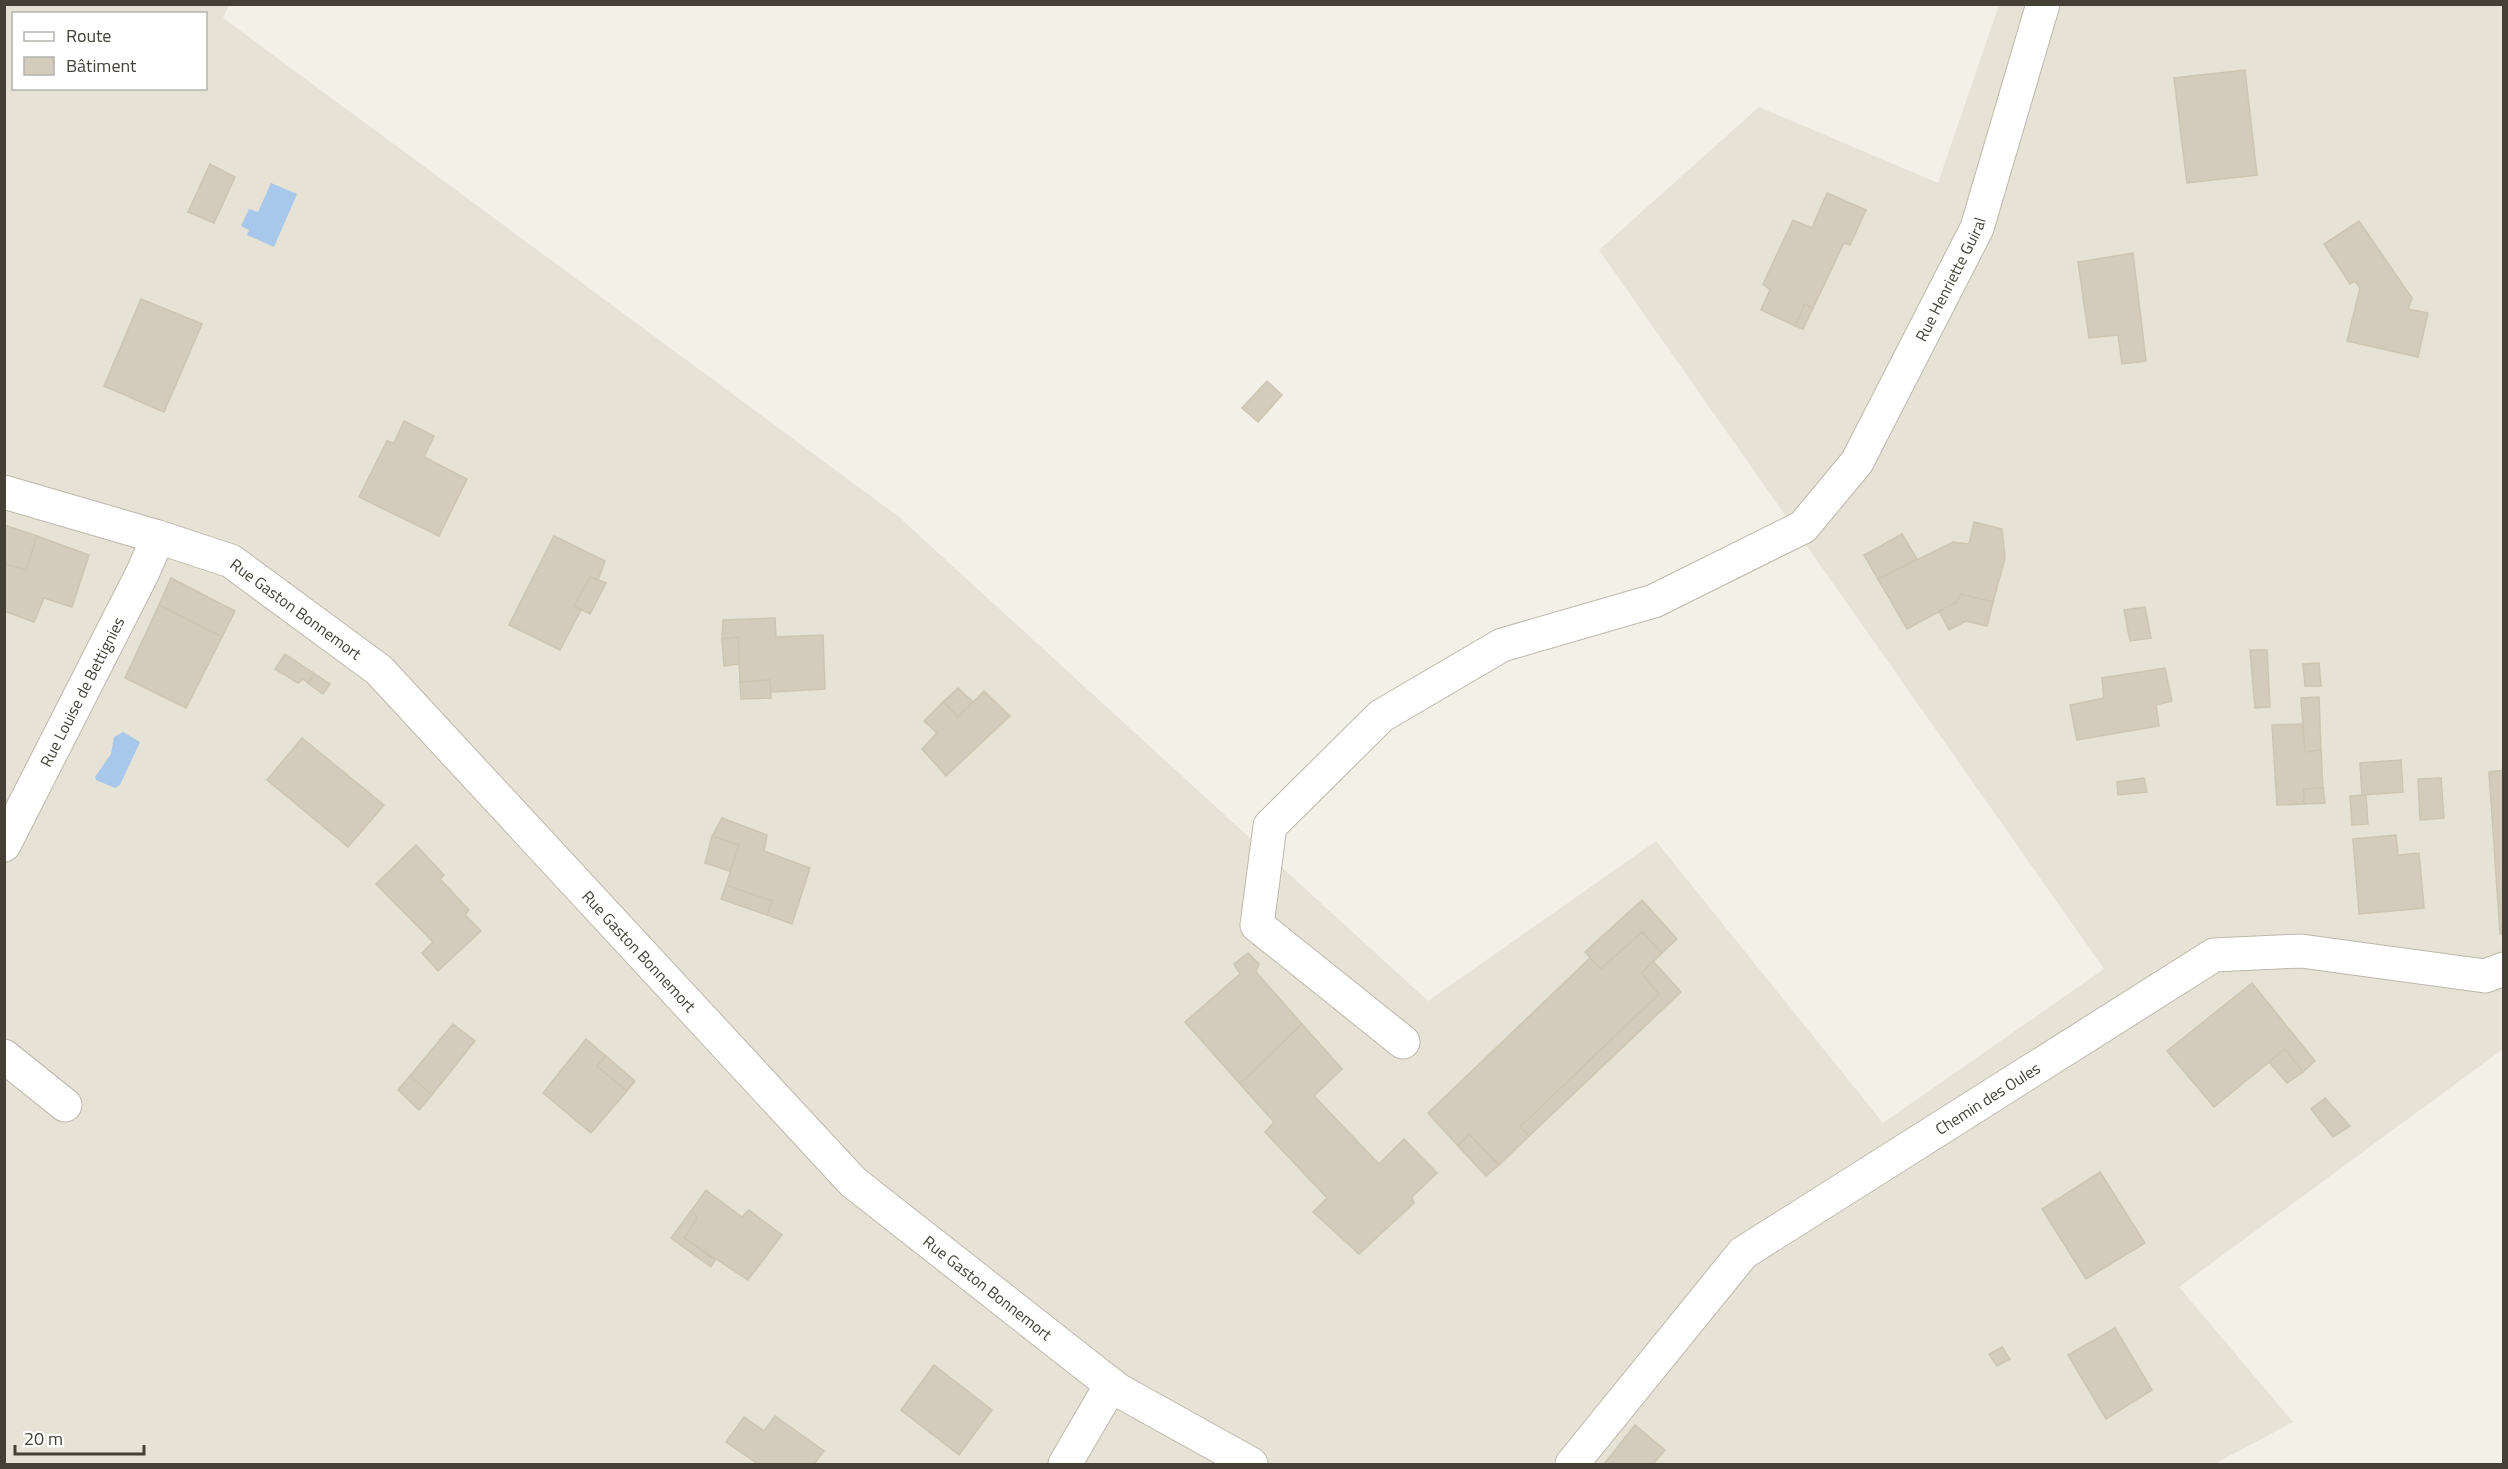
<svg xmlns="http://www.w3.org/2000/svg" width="2508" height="1469" viewBox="0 0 2508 1469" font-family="'Titillium Web',sans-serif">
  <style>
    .residential { fill: #e6e2d5; fill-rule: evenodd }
    .water { fill: #a7c8eb }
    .building { fill: #d3ccbd; stroke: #cdc5b1; stroke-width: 1.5 }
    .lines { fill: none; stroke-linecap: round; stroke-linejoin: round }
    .minor-casing { stroke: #bdb8aa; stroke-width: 35 }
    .minor { stroke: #fff; stroke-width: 33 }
    .labels { text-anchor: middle; stroke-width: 5; stroke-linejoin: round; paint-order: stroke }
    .street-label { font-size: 16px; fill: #444036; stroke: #fff }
  </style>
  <rect width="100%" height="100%" fill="#f2f0e7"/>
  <path class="residential" d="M5 5H229L223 18 899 517 1428 1001 1656 841 1883 1123 2104 969 1599 250 1759 107 1938 183 1999 5H2503V1049L2179 1287 2293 1422 2214 1464H5ZM14 14H206V88H14Z"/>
  <g class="water">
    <path d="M271 183 297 194 274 247 247 235 249 230 241 226 249 209 258 212Z"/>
    <path d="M123 732 140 742 120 785 115 788 96 780 95 777 111 754 114 737Z"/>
  </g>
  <g class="building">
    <path d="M2245 70 2257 175 2187 183 2174 78Z"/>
    <path d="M210 164 235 177 214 223 188 212Z"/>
    <path d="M1827 193 1866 210 1850 245 1844 243 1813 308 1805 304 1795 326 1761 310 1770 290 1763 284 1793 220 1812 228Z"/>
    <path d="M2359 221 2412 298 2408 309 2428 313 2418 357 2347 341 2360 288 2355 281 2350 284 2324 244Z"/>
    <path d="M2133 253 2146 361 2122 364 2118 335 2089 338 2078 262Z"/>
    <path d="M141 299 202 324 164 412 104 386Z"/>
    <path d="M1805 304 1813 308 1803 329 1795 326Z"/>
    <path d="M1267 381 1282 395 1258 422 1242 408Z"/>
    <path d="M404 421 434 436 424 457 467 479 439 536 359 497 387 441 394 443Z"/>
    <path d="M1974 522 2002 529 2005 558 1993 602 1961 594 1957 602 1907 629 1878 579 1953 542 1969 544Z"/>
    <path d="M4 525 37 536 26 570 4 564Z"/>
    <path d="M1902 534 1917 559 1878 579 1864 555Z"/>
    <path d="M37 536 89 555 72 607 44 598 34 622 4 611V564L26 570Z"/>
    <path d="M554 536 605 561 598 580 590 577 574 606 581 610 560 650 509 625Z"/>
    <path d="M590 577 606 583 590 614 574 606Z"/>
    <path d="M171 578 235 611 222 637 159 605Z"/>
    <path d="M1961 594 1993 602 1987 626 1966 621 1949 630 1939 611 1957 602Z"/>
    <path d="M159 605 222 637 186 708 125 678Z"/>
    <path d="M2145 607 2151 638 2130 641 2124 610Z"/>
    <path d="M775 618 776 637 823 635 825 689 771 692 770 680 740 682 738 637 722 639 723 620Z"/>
    <path d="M738 637 739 664 724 666 722 639Z"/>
    <path d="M2250 650H2267L2270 707 2255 708Z"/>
    <path d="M285 654 315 674 308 683 303 679 298 683 275 669Z"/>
    <path d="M2319 663 2321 686H2305L2303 664Z"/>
    <path d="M2165 668 2172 701 2156 705 2159 726 2077 740 2070 705 2104 698 2102 678Z"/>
    <path d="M315 674 330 684 323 694 308 683Z"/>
    <path d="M770 680 771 698 741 699 740 682Z"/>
    <path d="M958 688 973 702 958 717 943 702Z"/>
    <path d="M984 691 1010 716 946 776 922 749 937 733 924 721 943 702 958 717Z"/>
    <path d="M2319 697 2321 750 2305 752 2301 698Z"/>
    <path d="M2302 724 2305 752 2321 750 2323 788 2304 789V804L2277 805 2272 725Z"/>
    <path d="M302 738 384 805 348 847 267 780Z"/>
    <path d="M2401 760 2403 792 2362 795 2360 763Z"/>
    <path d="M2504 770V933L2500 934 2489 772Z"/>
    <path d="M2144 778 2147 792 2118 795 2117 782Z"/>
    <path d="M2441 778 2444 818 2420 820 2418 779Z"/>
    <path d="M2323 788 2325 803 2304 804V789Z"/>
    <path d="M2366 795 2368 824 2352 825 2350 796Z"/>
    <path d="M722 818 767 835 764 851 810 868 792 924 767 915 772 901 726 885 739 845 712 836Z"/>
    <path d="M2396 835 2398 855 2419 853 2424 908 2359 914 2353 839Z"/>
    <path d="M712 836 739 845 730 871 705 863Z"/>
    <path d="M416 845 444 875 440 879 469 910 465 915 481 931 438 971 422 953 433 942 376 884Z"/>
    <path d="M726 885 772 901 767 915 721 899Z"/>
    <path d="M1642 900 1677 939 1662 953 1642 932 1601 969 1585 952Z"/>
    <path d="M1642 932 1662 953 1642 973 1659 994 1520 1127 1529 1136 1499 1165 1469 1134 1458 1146 1428 1113 1590 958 1601 969Z"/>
    <path d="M1248 953 1259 964 1256 972 1302 1024 1240 1084 1185 1022 1240 974 1234 964Z"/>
    <path d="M1653 961 1681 992 1529 1136 1520 1127 1659 994 1642 973Z"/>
    <path d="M2252 983 2315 1061 2303 1072 2285 1049 2214 1107 2167 1051Z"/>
    <path d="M453 1024 475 1041 432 1095 410 1076Z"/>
    <path d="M1302 1024 1342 1069 1314 1096 1379 1164 1404 1139 1437 1173 1412 1197 1414 1203 1359 1254 1313 1212 1327 1198 1265 1132 1274 1122 1240 1084Z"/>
    <path d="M586 1039 606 1056 597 1066 627 1091 591 1133 543 1093Z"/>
    <path d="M2285 1049 2303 1072 2287 1083 2269 1062Z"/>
    <path d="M606 1056 635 1081 627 1091 597 1066Z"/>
    <path d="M410 1076 432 1095 419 1110 398 1090Z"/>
    <path d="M2325 1098 2350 1126 2333 1137 2311 1109Z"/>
    <path d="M1469 1134 1499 1165 1486 1176 1458 1146Z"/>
    <path d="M2100 1172 2145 1243 2086 1279 2042 1209Z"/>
    <path d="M706 1190 742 1217 749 1210 782 1235 748 1280 684 1238 696 1220V1215L691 1211Z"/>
    <path d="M691 1211 696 1215V1220L684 1238 715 1260 711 1267 671 1238Z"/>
    <path d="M2115 1328 2152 1390 2106 1419 2068 1355Z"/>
    <path d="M2002 1347 2010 1359 1997 1366 1989 1354Z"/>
    <path d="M934 1365 992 1410 959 1455 901 1410Z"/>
    <path d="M775 1416 824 1451 814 1464H758L726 1442 744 1417 764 1431Z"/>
    <path d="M1635 1425 1665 1450 1653 1464H1604Z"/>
  </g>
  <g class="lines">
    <g class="minor-casing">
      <g id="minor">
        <path id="s1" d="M4 492 158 537 231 561 379 670 853 1182 1118 1390 1251 1464"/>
        <path id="s2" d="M4 845 143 572 158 537"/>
        <path id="s3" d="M1403 1042 1257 925 1270 826 1381 716 1502 645 1654 601 1803 527 1857 462 1977 228 2043 4"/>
        <path d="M4 1056 65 1105"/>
        <path d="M1065 1464 1111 1385"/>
        <path id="s4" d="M1572 1464 1743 1253 2214 955 2301 951 2485 976 2504 969"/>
      </g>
    </g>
    <use href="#minor" class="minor"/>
  </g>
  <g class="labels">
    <g class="street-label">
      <text dy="6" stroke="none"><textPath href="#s3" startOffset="1198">Rue Henriette Guiral</textPath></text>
      <text dy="6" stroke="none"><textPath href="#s1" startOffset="318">Rue Gaston Bonnemort</textPath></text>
      <text dy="6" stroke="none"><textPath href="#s2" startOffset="172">Rue Louise de Bettignies</textPath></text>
      <text dy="6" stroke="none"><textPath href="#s1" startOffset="804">Rue Gaston Bonnemort</textPath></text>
      <text dy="6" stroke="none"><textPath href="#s4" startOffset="561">Chemin des Oules</textPath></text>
      <text dy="6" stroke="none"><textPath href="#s1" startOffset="1290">Rue Gaston Bonnemort</textPath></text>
    </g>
  </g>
  <rect width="2508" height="1469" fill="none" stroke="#444036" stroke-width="12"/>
  <rect x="12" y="12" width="195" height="78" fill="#ffffff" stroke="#b4b3af" stroke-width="1.5"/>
  <rect x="24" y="32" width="30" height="9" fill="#ffffff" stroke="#b4b3af" stroke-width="1.5"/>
  <text x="66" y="42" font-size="18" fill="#444036">Route</text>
  <rect x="24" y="57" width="30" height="18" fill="#d3ccbd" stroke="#b4b3af" stroke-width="1.5"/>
  <text x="66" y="72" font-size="18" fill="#444036">Bâtiment</text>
  <path d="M15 1445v9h129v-9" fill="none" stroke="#444036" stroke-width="3"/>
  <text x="24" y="1445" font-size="18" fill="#444036" stroke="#ffffff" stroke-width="4.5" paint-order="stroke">20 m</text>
</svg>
